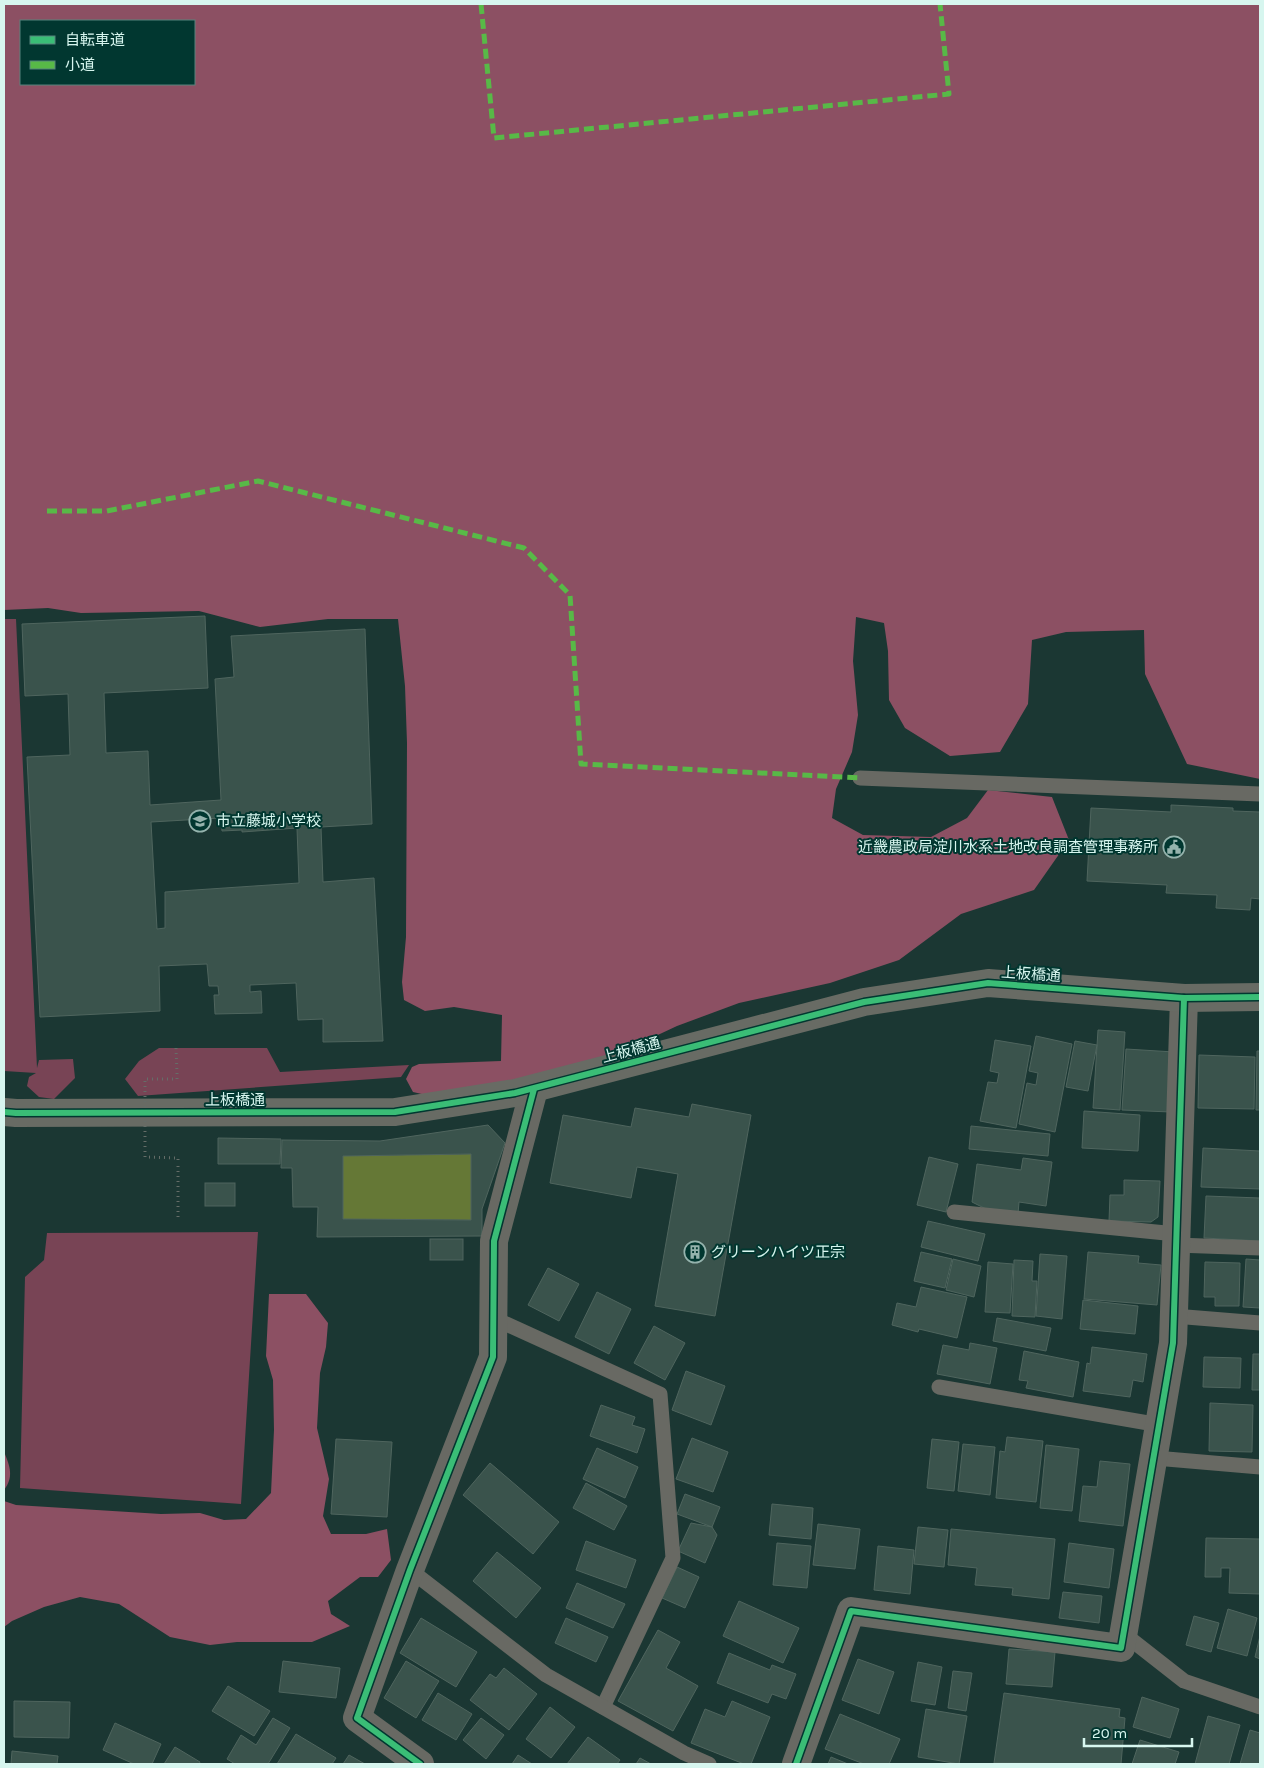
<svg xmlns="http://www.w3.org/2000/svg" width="1264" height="1768" viewBox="0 0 1264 1768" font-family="Karla,'Noto Sans JP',sans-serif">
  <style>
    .green { fill: #784455 }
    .forest { fill: #8c5063; fill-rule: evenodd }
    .water { fill: #657836 }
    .building { fill: #3a534c; stroke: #4f655e; fill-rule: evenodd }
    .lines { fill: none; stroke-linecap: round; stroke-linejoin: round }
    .path { stroke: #656d68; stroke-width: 3; stroke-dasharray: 1 4; stroke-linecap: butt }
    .lane { stroke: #686963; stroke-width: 15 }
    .street { stroke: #686963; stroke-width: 28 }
    .secondary { stroke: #686b64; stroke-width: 28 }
    .path-bridge { stroke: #656d68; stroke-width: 3; stroke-dasharray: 1 4; stroke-linecap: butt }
    .quiet { stroke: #58b947; stroke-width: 5; stroke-dasharray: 10 5; stroke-linecap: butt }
    .cycleway-casing { stroke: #013730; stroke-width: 9 }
    .cycleway { stroke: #3abd76; stroke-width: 6 }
    .labels { text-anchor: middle; stroke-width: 4; stroke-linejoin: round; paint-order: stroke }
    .poi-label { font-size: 15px; fill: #d7f6ef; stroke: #013730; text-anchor: start }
    .street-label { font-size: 15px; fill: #d7f6ef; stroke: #013730 }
  </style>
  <rect width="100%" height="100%" fill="#1b3733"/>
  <g class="green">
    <path d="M4 619H16L37 1068 39 1060 73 1059 75 1078 54 1099 39 1097 27 1086 29 1077 36 1073 4 1071Z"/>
    <path d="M159 1048H267L280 1072 409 1065 401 1077 138 1096 125 1079 139 1061Z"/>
    <path d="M258 1232 241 1504 20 1488 25 1277 44 1260 47 1233Z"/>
  </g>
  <g class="forest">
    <path d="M4 4H1260V779L1187 764 1145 674 1144 630 1066 632 1032 640 1028 704 1000 752 950 756 905 728 889 700 888 651 884 623 856 617 853 661 858 715 852 752 836 789 832 818 863 835 931 837 967 818 988 790 1052 797 1069 840 1034 890 961 914 899 960 830 983 739 1003 677 1026 615 1055 571 1070 426 1095 413 1092 406 1079 412 1067 419 1064 501 1061 502 1015 454 1007 425 1011 404 1000 402 982 406 937 407 743 405 686 398 619H328L260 627 199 611 81 613 48 608 4 610ZM21 21H194V84H21Z"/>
    <path d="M269 1294H306L328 1323 326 1347 320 1373 317 1428 329 1479 323 1516 331 1534H366L387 1529 391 1560 378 1577H360L328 1601 331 1614 350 1626 312 1642H237L210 1645 170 1637 119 1604 80 1597 44 1607 12 1621 4 1627V1501L16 1505 161 1514 200 1513 224 1520 246 1519 271 1493 274 1430 273 1380 266 1356Z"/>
    <path d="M4 1452C10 1466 14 1477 4 1490Z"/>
  </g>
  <path class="water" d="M471 1154V1220L343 1219V1156Z"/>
  <g class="building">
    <path d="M205 616 208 688 104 693 106 753 148 751 150 805 221 800 215 679 234 677 231 636 365 629 372 824 321 827 323 882 374 878 383 1041 323 1042V1019L298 1020 296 983 250 985V992L261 991 262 1013 215 1014 214 995H219L218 986H209L207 964 159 966 160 1011 40 1017 27 757 70 755 68 694 25 696 22 624ZM221 818 222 831 242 830V832L297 828 299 883 165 892V928L157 929 151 822Z"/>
    <path d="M1171 805 1233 808V811L1260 812V899L1251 898 1250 910 1216 908 1217 895 1166 893 1167 885 1087 881 1091 808 1171 812Z"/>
    <path d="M1098 1030 1125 1032 1120 1110 1093 1108Z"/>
    <path d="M1036 1036 1072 1044 1055 1132 1019 1124 1027 1083 1036 1085 1038 1073 1029 1071Z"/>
    <path d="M995 1040 1031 1046 1016 1128 980 1121 988 1082 997 1083 999 1073 990 1071Z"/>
    <path d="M1075 1041 1097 1045 1088 1091 1066 1087Z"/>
    <path d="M1126 1049 1174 1052 1171 1112 1122 1110Z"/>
    <path d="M1257 1051H1260V1110H1256Z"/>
    <path d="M1199 1055 1255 1057 1254 1109 1198 1108Z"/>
    <path d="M692 1104 751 1115 715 1316 655 1306 678 1174 637 1167 631 1198 550 1183 563 1115 631 1127 635 1108 689 1117Z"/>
    <path d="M1084 1111 1140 1115 1138 1151 1082 1148Z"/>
    <path d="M488 1125 505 1143 482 1209V1236L317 1237 318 1207H293L292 1168H281L282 1140 380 1141ZM471 1154V1220L343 1219V1156Z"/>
    <path d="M971 1126 1050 1134 1048 1156 969 1149Z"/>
    <path d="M218 1138 281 1139 280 1164H218Z"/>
    <path d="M1203 1148 1260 1151V1189L1201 1187Z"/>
    <path d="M929 1157 958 1164 946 1212 917 1205Z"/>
    <path d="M1023 1158 1052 1162 1046 1206 1019 1202 1018 1214 986 1209 972 1202 977 1164 1021 1170Z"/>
    <path d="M1124 1180 1160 1181 1158 1217 1151 1222 1109 1221 1110 1195H1124Z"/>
    <rect x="205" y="1183" width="30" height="23"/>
    <path d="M1206 1196 1260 1198V1241L1204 1238Z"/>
    <path d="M928 1221 985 1234 978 1261 921 1247Z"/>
    <rect x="430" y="1239" width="33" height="21"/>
    <path d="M921 1252 952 1259 945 1288 914 1281Z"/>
    <path d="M1088 1252 1139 1256 1138 1263 1161 1265 1157 1305 1084 1299Z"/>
    <path d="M1040 1254 1067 1256 1062 1319 1036 1316Z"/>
    <path d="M953 1259 981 1266 974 1297 946 1290Z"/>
    <path d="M1246 1259 1260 1260V1308L1243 1307Z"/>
    <path d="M1014 1260 1033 1261 1032 1281H1037L1035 1317 1012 1316Z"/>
    <path d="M988 1262 1013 1264 1010 1313 985 1312Z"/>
    <path d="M1205 1262 1240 1263 1239 1306H1215V1297H1204Z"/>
    <path d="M548 1268 579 1284 559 1321 528 1305Z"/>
    <path d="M921 1287 967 1297 957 1338 919 1329 918 1332 892 1325 897 1303 916 1307Z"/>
    <path d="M597 1292 631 1309 609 1354 575 1337Z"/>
    <path d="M1083 1300 1138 1306 1135 1334 1080 1329Z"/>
    <path d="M997 1318 1051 1328 1046 1351 993 1341Z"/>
    <path d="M654 1326 685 1343 665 1380 634 1363Z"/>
    <path d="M970 1343 997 1348 990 1384 937 1374 943 1345 969 1350Z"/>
    <path d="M1092 1347 1147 1354 1143 1382 1133 1380 1130 1397 1083 1391 1087 1363 1090 1364Z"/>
    <path d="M1024 1351 1079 1362 1073 1397 1026 1388 1028 1381 1019 1380Z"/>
    <path d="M1253 1354H1260V1390H1252Z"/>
    <path d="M1204 1357 1241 1358 1240 1388 1203 1387Z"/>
    <path d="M686 1371 725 1386 711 1425 672 1410Z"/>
    <path d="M1210 1403 1253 1405 1252 1452 1209 1451Z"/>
    <path d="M601 1405 635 1417 632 1425 645 1429 637 1453 590 1436Z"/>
    <path d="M1007 1437 1043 1441 1036 1502 996 1498 1000 1451 1005 1452Z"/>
    <path d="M692 1438 728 1452 713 1492 676 1479Z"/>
    <path d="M336 1439 392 1442 387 1517 331 1514Z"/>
    <path d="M932 1439 959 1442 954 1491 927 1488Z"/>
    <path d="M963 1444 995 1447 990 1495 958 1491Z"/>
    <path d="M1046 1445 1079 1449 1072 1511 1040 1508Z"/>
    <path d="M597 1448 638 1467 625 1498 583 1479Z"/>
    <path d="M1100 1461 1130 1464 1123 1526 1079 1521 1083 1486 1097 1487Z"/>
    <path d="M490 1463 559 1522 533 1554 463 1495Z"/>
    <path d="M586 1483 627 1506 614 1530 573 1508Z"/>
    <path d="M685 1494 720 1507 712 1527 677 1514Z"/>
    <path d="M772 1504 813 1508 811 1539 769 1535Z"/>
    <path d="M691 1523 712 1527 717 1535 705 1563 678 1551Z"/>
    <path d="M818 1524 860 1529 855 1569 813 1565Z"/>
    <path d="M918 1527 948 1530 944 1567 914 1564Z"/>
    <path d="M951 1529 1055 1539 1049 1599 1012 1595 1013 1588 975 1585 977 1568 948 1565Z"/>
    <path d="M1206 1538 1260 1539V1594L1229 1593 1230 1568H1221V1577H1205Z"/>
    <path d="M586 1541 636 1560 626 1588 576 1570Z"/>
    <path d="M777 1543 811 1546 807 1588 773 1585Z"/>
    <path d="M1069 1543 1114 1549 1109 1588 1064 1582Z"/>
    <path d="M878 1546 914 1550 910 1594 874 1590Z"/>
    <path d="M497 1552 541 1588 516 1618 473 1581Z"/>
    <path d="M677 1567 699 1577 685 1608 662 1598Z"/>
    <path d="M577 1583 625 1604 613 1628 566 1608Z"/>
    <path d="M1063 1592 1102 1596 1099 1623 1059 1618Z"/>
    <path d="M739 1601 799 1628 783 1663 723 1636Z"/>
    <path d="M1228 1609 1257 1618 1247 1656 1217 1648Z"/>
    <path d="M1194 1616 1219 1623 1211 1652 1186 1645Z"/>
    <path d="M421 1618 477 1652 456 1687 400 1653Z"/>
    <path d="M566 1618 608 1637 596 1662 555 1643Z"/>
    <path d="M658 1630 680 1642 666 1668 698 1686 673 1731 618 1701Z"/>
    <path d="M1260 1636V1659L1255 1657Z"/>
    <path d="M1009 1649 1055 1652 1052 1687 1006 1684Z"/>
    <path d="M729 1653 770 1670 772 1665 796 1674 786 1699 772 1694 768 1703 717 1683Z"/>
    <path d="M858 1659 894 1672 879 1714 842 1700Z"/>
    <path d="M283 1661 340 1668 336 1698 279 1692Z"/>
    <path d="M406 1661 439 1681 416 1718 384 1698Z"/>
    <path d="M918 1662 942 1667 935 1705 911 1701Z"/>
    <path d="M504 1668 537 1694 509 1730 470 1700 490 1674 496 1678Z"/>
    <path d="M953 1671 972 1673 966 1711 948 1708Z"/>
    <path d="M228 1686 270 1711 254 1736 212 1711Z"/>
    <path d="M438 1693 472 1714 456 1740 422 1720Z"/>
    <path d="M1004 1693 1120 1709 1119 1717 1125 1718 1121 1764 994 1763Z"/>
    <path d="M1142 1697 1179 1709 1170 1738 1133 1727Z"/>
    <path d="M14 1701 70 1702 69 1738 14 1737Z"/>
    <path d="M732 1701 770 1717 751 1764H744L691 1743 705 1709 725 1717Z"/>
    <path d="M550 1707 575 1727 551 1758 526 1739Z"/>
    <path d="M926 1709 967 1716 959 1764 918 1757Z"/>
    <path d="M840 1714 900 1739 889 1764H864L825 1749Z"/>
    <path d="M1208 1716 1240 1725 1229 1764H1195Z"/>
    <path d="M273 1718 290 1728 268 1764H235L227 1759 241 1735 256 1745Z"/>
    <path d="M481 1718 504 1735 486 1759 463 1740Z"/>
    <path d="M115 1723 161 1744 152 1764H134L103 1750Z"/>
    <path d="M1250 1730 1260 1733V1764H1240Z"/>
    <path d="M296 1734 336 1758 332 1764H277Z"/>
    <path d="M588 1737 620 1760 617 1764H567Z"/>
    <path d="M1140 1740 1179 1752 1175 1764H1132Z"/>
    <path d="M175 1747 200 1762 199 1764H164Z"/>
    <path d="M12 1751 58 1756 57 1764H11Z"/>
    <path d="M349 1755 365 1764H343Z"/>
    <path d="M518 1755 532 1764H512Z"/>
    <path d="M831 1757 848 1764H828Z"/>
    <path d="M640 1758 651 1764H636Z"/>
  </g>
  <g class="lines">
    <g class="path">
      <path d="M176 1048 177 1073"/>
      <path d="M178 1217V1164"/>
    </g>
    <g class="lane">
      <path d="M860 778 1260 794"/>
      <path d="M954 1212 1176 1234"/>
      <path d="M1176 1245 1260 1248"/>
      <path d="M1174 1316 1260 1323"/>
      <path d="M493 1318 660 1394 673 1558 603 1707"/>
      <path d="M939 1387 1160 1425"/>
      <path d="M1155 1458 1260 1467"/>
      <path d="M410 1570 546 1675 684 1753 709 1764"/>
      <path d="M1124 1634 1184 1681 1260 1707"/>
    </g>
    <g class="street">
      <path d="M420 1764 357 1718 410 1570 493 1357 494 1241 534 1089"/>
      <path d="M796 1764 851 1611 1121 1648 1173 1343 1184 998"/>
    </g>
    <path class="secondary" d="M4 1112 16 1113 395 1112 515 1093 864 1002 988 983 1184 998 1260 997"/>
    <path class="path-bridge" d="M177 1073V1079H145V1157L178 1158V1164"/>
    <g class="quiet">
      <path d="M481 4 494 138 949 94 940 4"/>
      <path d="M47 511H107L258 481 524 548 570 595 581 764 860 778"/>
    </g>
    <g class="cycleway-casing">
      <g id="cycleway">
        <path d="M4 1112 16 1113 395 1112 515 1093 864 1002 988 983 1184 998 1260 997"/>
        <path d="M420 1764 357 1718 410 1570 493 1357 494 1241 534 1089"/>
        <path d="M796 1764 851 1611 1121 1648 1173 1343 1184 998"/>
      </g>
    </g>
    <use href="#cycleway" class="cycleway"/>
  </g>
  <defs>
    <g id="school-ring" transform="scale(1.125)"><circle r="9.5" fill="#013730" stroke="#95b3ad" stroke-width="1.5"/><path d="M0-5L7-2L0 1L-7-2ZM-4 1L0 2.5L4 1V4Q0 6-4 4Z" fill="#95b3ad"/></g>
    <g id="civic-ring" transform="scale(1.125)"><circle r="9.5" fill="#013730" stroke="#95b3ad" stroke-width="1.5"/><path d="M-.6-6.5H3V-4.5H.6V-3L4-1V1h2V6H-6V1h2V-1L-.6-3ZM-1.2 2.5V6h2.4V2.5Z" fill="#95b3ad"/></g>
    <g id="building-ring" transform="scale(1.125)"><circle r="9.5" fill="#013730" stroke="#95b3ad" stroke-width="1.5"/><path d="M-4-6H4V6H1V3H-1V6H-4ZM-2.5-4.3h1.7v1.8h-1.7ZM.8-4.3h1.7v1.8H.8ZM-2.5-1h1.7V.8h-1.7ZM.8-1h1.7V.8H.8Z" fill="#95b3ad"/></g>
  </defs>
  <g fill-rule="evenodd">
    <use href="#school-ring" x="200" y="821"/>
    <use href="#civic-ring" x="1174" y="847"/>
    <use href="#building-ring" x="695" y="1252"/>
  </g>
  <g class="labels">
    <g class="poi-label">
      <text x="216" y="826">市立藤城小学校</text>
      <text x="1158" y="852" text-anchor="end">近畿農政局淀川水系土地改良調査管理事務所</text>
      <text x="711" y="1257">グリーンハイツ正宗</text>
    </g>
    <g class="street-label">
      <text transform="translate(1031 974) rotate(4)" y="5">上板橋通</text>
      <text transform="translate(631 1050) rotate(-15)" y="5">上板橋通</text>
      <text x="235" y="1105">上板橋通</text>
    </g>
  </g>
  <rect width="1264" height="1768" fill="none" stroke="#d7f6ef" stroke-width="10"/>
  <rect x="20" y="20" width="175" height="65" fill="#013730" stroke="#57837c"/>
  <rect x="30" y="36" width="25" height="8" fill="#3abd76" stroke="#57837c"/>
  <text x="65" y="45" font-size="15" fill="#d7f6ef">自転車道</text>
  <rect x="30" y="61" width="25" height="8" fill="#58b947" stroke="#57837c"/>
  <text x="65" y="70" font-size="15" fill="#d7f6ef">小道</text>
  <path d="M1084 1738v8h108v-8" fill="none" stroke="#d7f6ef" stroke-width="2.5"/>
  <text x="1092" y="1738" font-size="15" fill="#d7f6ef" stroke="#013730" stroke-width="4" paint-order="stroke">20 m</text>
</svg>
